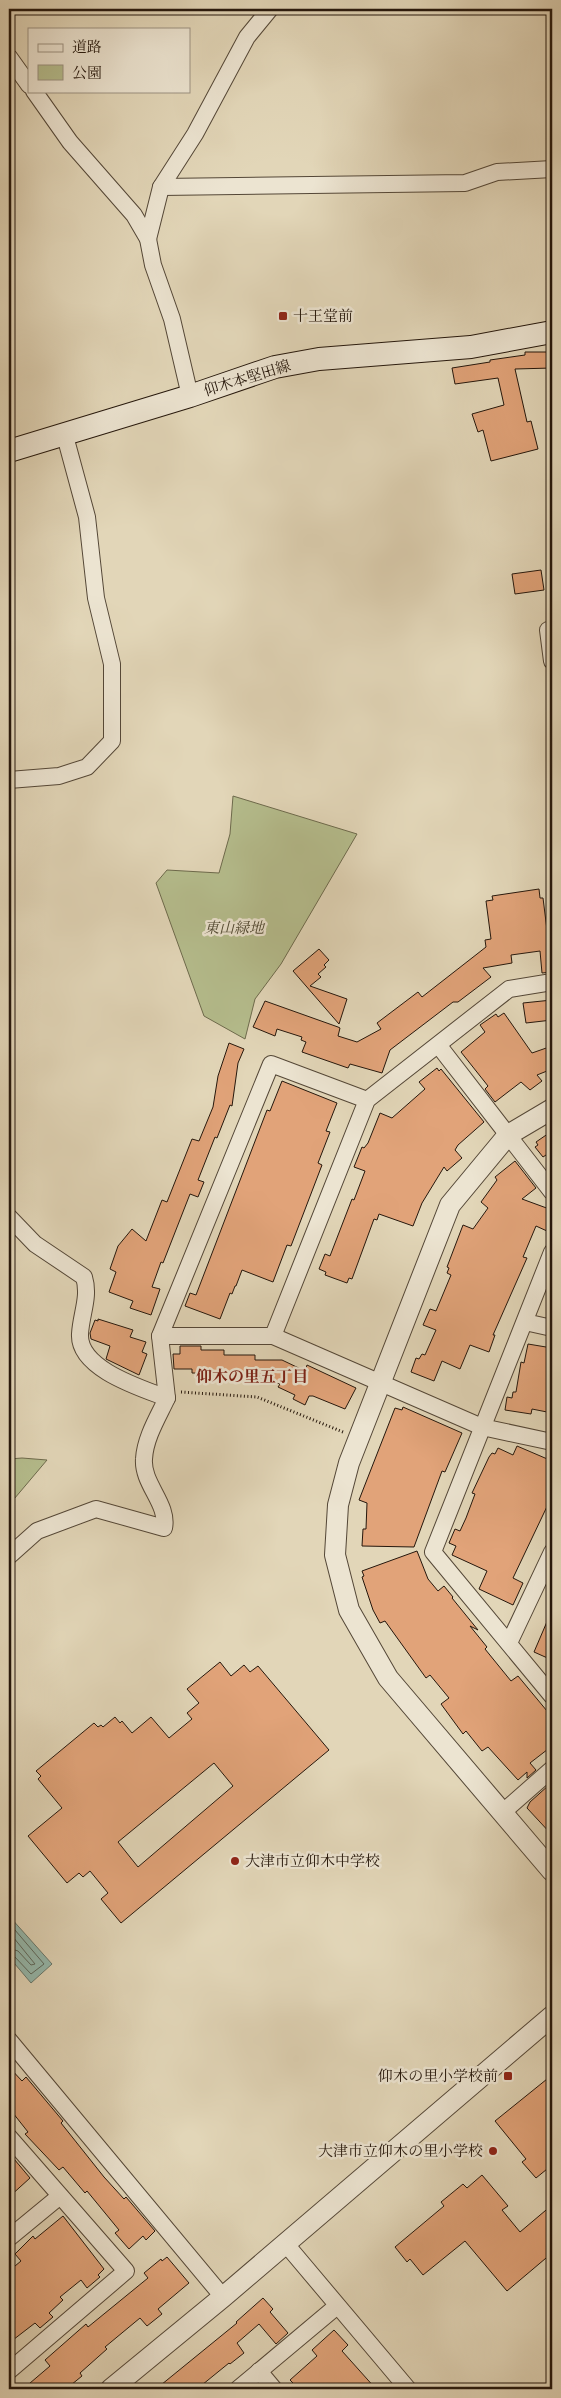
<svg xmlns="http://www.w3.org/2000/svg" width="561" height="2398" viewBox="0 0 561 2398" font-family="Cardo,'Noto Serif JP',serif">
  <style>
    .green { fill: #b5bd8d; stroke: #6d6a4c }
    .water { fill: #95b9ad; stroke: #68786d }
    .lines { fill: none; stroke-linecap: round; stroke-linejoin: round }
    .shore { stroke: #5d685c; stroke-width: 1 }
    .building { fill: #e1a379; stroke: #25170c; fill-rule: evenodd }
    .minor-casing { stroke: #544737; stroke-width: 18 }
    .tertiary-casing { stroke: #544737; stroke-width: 22 }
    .secondary-casing { stroke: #25170c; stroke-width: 24 }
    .path { stroke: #25170c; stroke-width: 3; stroke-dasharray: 1 2.5; stroke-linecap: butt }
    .minor { stroke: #ece4d1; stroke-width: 16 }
    .tertiary { stroke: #ece4d1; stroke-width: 20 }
    .secondary { stroke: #ece4d1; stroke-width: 22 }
    .poi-dot { fill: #8f2418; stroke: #ece4d1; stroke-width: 2 }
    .labels { text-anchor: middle; stroke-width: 5; stroke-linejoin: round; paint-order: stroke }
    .poi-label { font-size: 15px; fill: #25170c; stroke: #ece4d1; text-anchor: start }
    .street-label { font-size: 15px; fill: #25170c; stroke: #ece4d1 }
    .park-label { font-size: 15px; font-style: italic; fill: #504933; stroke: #ece4d1 }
    .neighbourhood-label { font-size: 16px; font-weight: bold; fill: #7a1f14; stroke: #ece4d1 }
  </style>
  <rect width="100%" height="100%" fill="#e2d6b8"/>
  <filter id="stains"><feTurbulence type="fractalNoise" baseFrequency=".004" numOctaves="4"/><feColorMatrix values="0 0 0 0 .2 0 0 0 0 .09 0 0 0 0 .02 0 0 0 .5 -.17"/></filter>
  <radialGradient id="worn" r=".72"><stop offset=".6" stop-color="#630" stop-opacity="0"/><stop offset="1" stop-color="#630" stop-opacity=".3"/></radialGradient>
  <g class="green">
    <path d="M233 796 357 834 281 964 255 999 245 1039 204 1016 156 883 167 870 219 873 230 834Z"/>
    <path d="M22 1458 47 1460 9 1505V1459Z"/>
  </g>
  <path class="water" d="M10 1917 52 1964 31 1983 9 1957Z"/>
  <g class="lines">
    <g class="shore">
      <path d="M9 1923 44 1964 31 1974 14 1956 9 1954"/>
      <path d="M9 1932 35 1964 31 1965 18 1951 9 1948"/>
    </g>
  </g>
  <g class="building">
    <path d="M525 352H552V368L515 369 527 422 531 421 538 449 491 461 483 430 478 432 472 414 504 405 498 378 455 384 452 368 490 362V360L525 355Z"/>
    <path d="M541 570 544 590 515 594 512 574Z"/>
    <path d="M539 889 540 898H543L547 930 552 929V972L542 973 540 951 511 955 512 963 483 968 491 977 458 1002H453L390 1050 382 1073 350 1064 348 1068 302 1052 306 1042 301 1040 302 1037 277 1029 275 1036 253 1027 265 1001 338 1027 340 1028 338 1036 357 1042 381 1029 377 1023 418 992 422 997 486 947 485 940 491 939 486 901 493 900 492 896Z"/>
    <path d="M319 949 329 960 324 965 326 967 318 974 321 977 310 986 347 999 339 1024 293 971Z"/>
    <path d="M552 1000V1020L526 1023 523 1003Z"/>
    <path d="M504 1013 532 1053 552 1046V1069L537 1075 542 1081 530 1090 521 1082 495 1102 485 1089 488 1086 461 1052 485 1032 480 1025 496 1014 498 1017Z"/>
    <path d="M229 1043 244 1049 238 1063 232 1106 230 1105 217 1138 215 1137 198 1180 204 1182 198 1197 190 1194 163 1263 161 1262 152 1287 160 1289 151 1315 130 1308 133 1301 109 1292 116 1272 110 1269 118 1246 132 1229 146 1241 162 1200 167 1202 192 1139 199 1141 213 1107 218 1076Z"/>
    <path d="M437 1068 439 1071 441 1069 484 1122 458 1145 455 1150 462 1158 447 1171 444 1167 422 1203 413 1226 379 1214 377 1220 374 1219 352 1279 349 1278 347 1283 325 1275 326 1272 319 1269 325 1254 330 1256 352 1199 354 1200 365 1171 354 1167 362 1147 364 1148 368 1143 380 1113 392 1118 425 1089 419 1082Z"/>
    <path d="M282 1081 337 1103 326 1131 330 1132 318 1163 322 1165 291 1246 287 1245 273 1282 242 1270 236 1286H235L232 1294 230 1293 220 1319 185 1306 190 1293 196 1295 267 1110 270 1111Z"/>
    <path d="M552 1131V1163L546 1155 543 1157 535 1147 538 1145 536 1142Z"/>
    <path d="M515 1161 536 1188 522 1199 552 1210V1218L547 1231 536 1226 523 1257 527 1258 493 1335H495L489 1352 470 1345 460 1369 442 1361 434 1381 411 1372 416 1358 419 1359 422 1354 425 1355 436 1330 423 1325 430 1309 436 1311 451 1275 447 1273 449 1268 447 1267 463 1225 473 1229 488 1208 481 1202 497 1180 495 1177Z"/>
    <path d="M98 1319 133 1330 130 1337 146 1342 142 1352 147 1354 139 1375 106 1359 110 1346 91 1339 90 1333 95 1320 98 1321Z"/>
    <path d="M528 1344 552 1348V1413L532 1409 531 1414 505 1410 507 1397 512 1398 513 1392H516L521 1362 524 1363Z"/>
    <path d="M180 1346H201V1350H224V1355H255V1360H282L305 1371 307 1365 356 1388 345 1409 313 1396H309L305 1405 293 1399 295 1395 278 1387 280 1384 260 1376H244V1374L192 1373V1369H174L173 1354H180Z"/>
    <path d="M403 1407 462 1433 445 1472 442 1471 414 1547 362 1546 363 1529H366L367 1503 359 1500 395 1408 402 1410Z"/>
    <path d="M517 1446 552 1461V1496L513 1578 523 1583 513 1605 479 1589 487 1571 452 1555 456 1546 449 1543 455 1529 460 1531 466 1518 475 1494 472 1493 489 1457 492 1453 495 1454 498 1448 513 1455Z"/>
    <path d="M417 1551 428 1579 438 1591 444 1586 453 1597 452 1598 478 1630 470 1626 487 1647 485 1649 511 1681 518 1676 552 1717V1746L530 1763 536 1770 527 1778V1772L518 1780 488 1747 482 1751 466 1731 463 1734 441 1704 449 1698 430 1675 426 1678 385 1621 380 1623 373 1610 362 1577 364 1576 362 1571Z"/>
    <path d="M552 1610V1660L534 1652Z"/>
    <path d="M220 1662 231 1676 244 1665 250 1672 258 1666 329 1750 121 1923 101 1899 108 1893 90 1871 83 1877 79 1873 67 1883 28 1836 62 1808 38 1779 41 1776 36 1771 94 1723 98 1727 101 1725 103 1727 115 1717 120 1723 122 1721 132 1733 151 1717 169 1738 192 1719 187 1713 199 1703 187 1689ZM214 1763 233 1786 138 1867 118 1842Z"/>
    <path d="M549 1785 552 1788V1835L527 1808 530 1802Z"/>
    <path d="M9 2067 22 2081 26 2077 63 2121 61 2123 104 2177 124 2199 126 2197 155 2231 146 2240 143 2236 129 2249 115 2233 119 2230 87 2191 85 2193 63 2167 59 2170 25 2134 28 2132 9 2108Z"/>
    <path d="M552 2075V2165L536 2178 522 2162 526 2159 495 2121Z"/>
    <path d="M9 2153 30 2178 9 2197Z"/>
    <path d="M482 2175 508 2206 502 2210 520 2232 552 2205V2253L507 2291 465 2241 423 2275 410 2259 407 2262 395 2247 444 2206 441 2202 463 2184 467 2188Z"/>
    <path d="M63 2216 104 2269 98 2275 100 2277 87 2288 81 2280 60 2297 63 2300 49 2313 53 2317 40 2328 35 2323 9 2343V2271L21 2261 15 2254 33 2236 35 2239Z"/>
    <path d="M167 2257 189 2283 158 2309 162 2314 147 2326 140 2318 105 2347 107 2349 80 2373 82 2376 66 2389H23L50 2366 45 2360 86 2324 88 2327 148 2278 144 2273 161 2259 162 2261Z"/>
    <path d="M263 2298 273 2309 270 2312 288 2333 276 2344 259 2324 237 2343 244 2353 230 2364 229 2363 197 2389H156L237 2323 236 2322Z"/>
    <path d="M334 2330 348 2345 342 2351 376 2389H299L290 2380 317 2356 312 2350Z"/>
  </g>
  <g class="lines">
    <g class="minor-casing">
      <g id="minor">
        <path d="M9 57 29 85"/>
        <path d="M34 91 70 142 134 215 148 239 153 265 172 319 190 396"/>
        <path d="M161 187 465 183 497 172 552 169"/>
        <path d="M148 239 161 187 195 134 247 37 270 9"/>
        <path d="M552 630H548L552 661"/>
        <path d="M9 780 59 776 87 767 112 741V664L96 598 87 517 65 436"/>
        <path d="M439 1046 552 1192"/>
        <path d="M367 1100 271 1064 160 1336H273L482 1427 552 1442"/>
        <path d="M9 1217 35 1244 84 1277C90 1297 81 1314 80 1334 78 1369 141 1388 167 1398 158 1417 145 1438 144 1459 142 1484 169 1504 164 1528L96 1509 37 1531 9 1556"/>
        <path d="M552 1252 433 1552 552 1696"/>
        <path d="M525 1322 552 1328"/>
        <path d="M160 1336 167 1398"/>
        <path d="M273 1336 367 1100 509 989 552 982"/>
        <path d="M509 1643 552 1552"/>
        <path d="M503 1812 552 1769"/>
        <path d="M9 2040 223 2297"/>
        <path d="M9 2137 126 2271 9 2371"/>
        <path d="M9 2238 60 2196"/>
        <path d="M285 2243 408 2389"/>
        <path d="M259 2371 274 2389"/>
        <path d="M238 2389 337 2306"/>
      </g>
    </g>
    <g class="tertiary-casing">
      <g id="tertiary">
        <path d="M552 1109 508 1135 450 1205 349 1463 338 1505 335 1555 349 1610 388 1678 552 1871"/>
        <path d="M111 2389 223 2297 552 2016"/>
      </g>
    </g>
    <g class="secondary-casing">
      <path id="secondary" d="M9 451 190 396 275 367 319 359 471 347 552 332"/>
    </g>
    <path class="path" d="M181 1392 257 1397 343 1432"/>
    <use href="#minor" class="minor"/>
    <use href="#tertiary" class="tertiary"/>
    <use href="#secondary" class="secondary"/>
  </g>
  <g class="poi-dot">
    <rect x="278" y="311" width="10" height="10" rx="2.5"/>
    <circle cx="235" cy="1861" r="5"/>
    <rect x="503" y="2071" width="10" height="10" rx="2.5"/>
    <circle cx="493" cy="2151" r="5"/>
  </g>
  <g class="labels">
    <g class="poi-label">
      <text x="293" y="321">十王堂前</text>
      <text x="245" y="1866">大津市立仰木中学校</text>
      <text x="498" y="2081" text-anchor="end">仰木の里小学校前</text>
      <text x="483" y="2156" text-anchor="end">大津市立仰木の里小学校</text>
    </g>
    <g class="street-label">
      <text transform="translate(247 378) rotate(-17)" y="5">仰木本堅田線</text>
    </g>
    <g class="park-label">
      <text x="234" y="933">東山緑地</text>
    </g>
    <g class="neighbourhood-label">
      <text x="252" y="1382">仰木の里五丁目</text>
    </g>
  </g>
  <rect width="561" height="2398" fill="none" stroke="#e2d6b8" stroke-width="30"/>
  <rect x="10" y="10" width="541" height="2378" fill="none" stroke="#25170c" stroke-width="2.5"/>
  <rect x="15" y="15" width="531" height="2368" fill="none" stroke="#25170c"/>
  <rect x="28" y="28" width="162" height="65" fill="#ece4d1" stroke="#9c9282"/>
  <rect x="38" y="44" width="25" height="8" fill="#ece4d1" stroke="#9c9282"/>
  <text x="72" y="52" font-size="15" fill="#25170c">道路</text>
  <rect x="38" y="65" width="25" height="15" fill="#b5bd8d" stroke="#9c9282"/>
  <text x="72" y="78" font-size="15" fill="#25170c">公園</text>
  <rect width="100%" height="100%" filter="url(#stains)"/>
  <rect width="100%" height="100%" fill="url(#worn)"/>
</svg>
